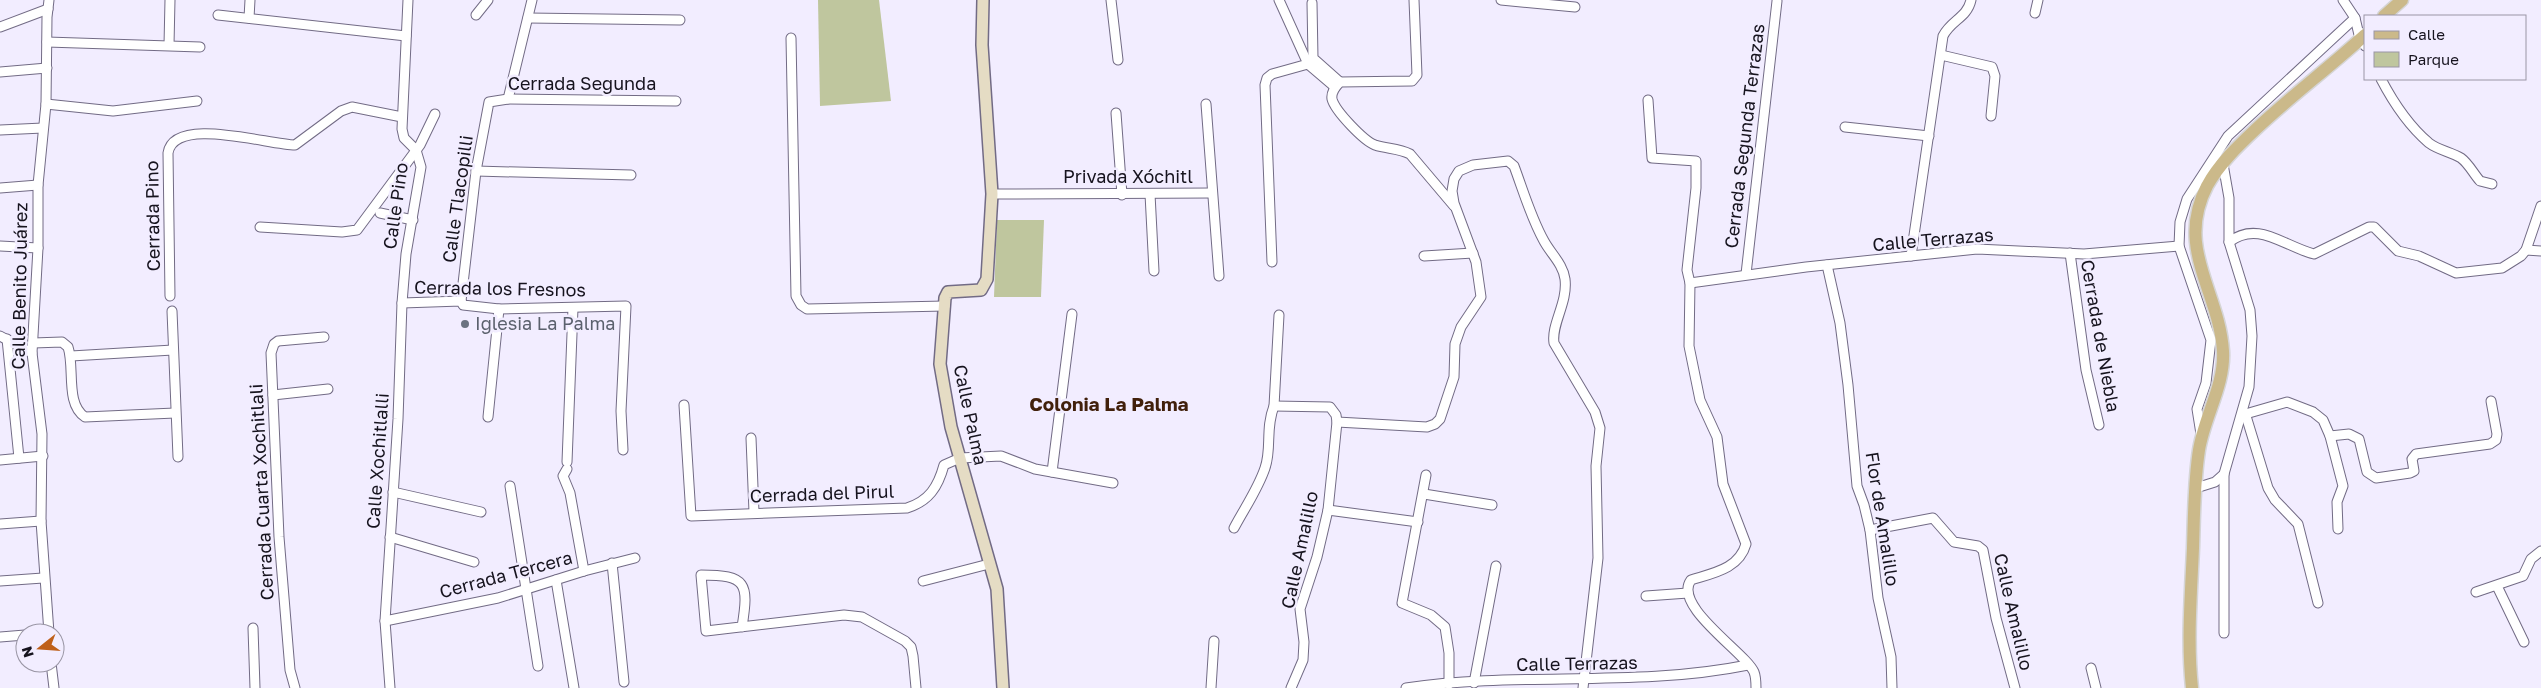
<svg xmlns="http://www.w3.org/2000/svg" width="2541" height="688" viewBox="0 0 2541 688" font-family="'Golos Text',sans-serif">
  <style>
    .green { fill: #bfc69e }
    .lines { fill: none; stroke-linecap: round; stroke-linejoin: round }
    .street-casing { stroke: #726b85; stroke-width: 11 }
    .secondary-casing { stroke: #726b85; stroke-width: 14 }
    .primary-casing { stroke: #d5d5d6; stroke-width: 15 }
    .street { stroke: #fff; stroke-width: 9 }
    .secondary { stroke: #e5dcc4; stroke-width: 11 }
    .primary { stroke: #cbb98a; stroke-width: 12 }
    .worship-dot { fill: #6b7280; stroke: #f2edff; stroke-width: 2 }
    .labels { text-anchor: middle; stroke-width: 5; stroke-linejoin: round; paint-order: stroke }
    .street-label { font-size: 18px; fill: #16131e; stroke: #f2edff }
    .worship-label { font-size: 18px; fill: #5b616d; stroke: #f2edff; text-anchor: start }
    .neighbourhood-label { font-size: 19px; font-weight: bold; fill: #41200b; stroke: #f2edff }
  </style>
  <rect width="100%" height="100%" fill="#f2edff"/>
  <g class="green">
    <path d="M818 0H879L891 101 820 106Z"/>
    <path d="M997 220H1044L1041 297H994Z"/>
  </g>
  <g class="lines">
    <g class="street-casing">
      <g id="street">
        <path d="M1111 0 1118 60"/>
        <path d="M1279 0 1308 64"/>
        <path d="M1414 0 1417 75 1412 81 1340 82C1336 86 1331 93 1332 99 1335 111 1364 141 1375 145 1387 149 1398 148 1410 154L1454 206"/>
        <path d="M1501 0 1575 7"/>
        <path d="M2343 0 2355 18 2360 39 2365 46"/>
        <path d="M1312 3 1313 58 1340 82"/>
        <path d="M2035 13 2038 0"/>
        <path d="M218 15 406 36"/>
        <path d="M476 15 488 0"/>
        <path d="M249 18 250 0"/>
        <path d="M528 18 680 20"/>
        <path d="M0 27 48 9"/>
        <path d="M791 38 796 296 801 305 807 309 945 306"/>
        <path d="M47 42 200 47"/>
        <path d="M169 45 170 0"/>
        <path d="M1941 55 1992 67 1995 76 1991 116"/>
        <path d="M0 72 47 68"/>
        <path d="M2381 79C2393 102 2409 126 2429 143 2438 150 2451 152 2461 158 2469 164 2473 173 2480 181L2492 184"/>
        <path d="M508 99 532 0"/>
        <path d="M1648 100 1652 158 1696 161V188L1687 270 1690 283 1689 346 1700 400 1717 437 1723 484 1746 544C1739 569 1713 573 1691 580 1672 606 1746 653 1754 672 1756 677 1756 683 1756 688"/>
        <path d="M46 104 113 111 197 101"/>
        <path d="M1206 104 1219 276"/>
        <path d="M1116 113 1122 195"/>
        <path d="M1845 127 1929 136"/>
        <path d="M0 130 43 128"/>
        <path d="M476 171 631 175"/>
        <path d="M0 188 38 185"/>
        <path d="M992 194 1212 193"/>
        <path d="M1150 194 1154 271"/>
        <path d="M380 213 413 220"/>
        <path d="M260 227 342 232 357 230 420 145 435 114"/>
        <path d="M2229 242C2258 220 2283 246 2314 254L2369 227H2374L2398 251 2419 256 2456 273 2502 268 2521 256 2526 250 2541 206"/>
        <path d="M0 246 38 248"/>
        <path d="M2526 250 2541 251"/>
        <path d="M2070 253 2086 370 2099 425"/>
        <path d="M1424 256 1473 253"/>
        <path d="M1911 256 1943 36C1951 20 1967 18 1971 0"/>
        <path d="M1272 262 1265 85 1267 78 1272 74 1308 64 1335 87"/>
        <path d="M1827 265 1840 323 1848 385 1857 486 1864 505 1870 530 1878 598 1891 657 1892 688"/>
        <path d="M1746 274 1777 1"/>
        <path d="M1690 283 1806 267 1977 249 2084 254 2179 246"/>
        <path d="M170 296 168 153C174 115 269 145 295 145L341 111 352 107 402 117"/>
        <path d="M461 301 476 171 489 102 508 99 676 101"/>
        <path d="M402 303 461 301 463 305 499 309 626 306 621 411 623 450"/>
        <path d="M172 311 178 457"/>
        <path d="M0 336 32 353"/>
        <path d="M7 339 19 458"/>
        <path d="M33 343 62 342 68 347C75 368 65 404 85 417L175 413"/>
        <path d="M71 356 173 350"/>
        <path d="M273 395 328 389"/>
        <path d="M684 405 691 516 907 508C929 501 938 487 944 465L960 458 1001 456 1035 469 1113 483"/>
        <path d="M1274 406 1330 407 1336 415 1337 422 1328 510 1317 557 1300 609 1304 642 1303 660 1291 688"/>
        <path d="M2242 415 2287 402 2313 412 2323 420 2330 436 2343 486 2337 502 2338 529"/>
        <path d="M2246 416 2268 488 2275 500 2298 524 2318 603"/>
        <path d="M488 417 499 309"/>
        <path d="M1337 422 1427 427 1435 424 1440 419 1454 377 1455 344 1461 327 1481 297 1476 262 1454 203 1452 191 1454 179 1459 171 1473 165 1508 161 1514 166C1523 190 1531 218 1544 241 1551 254 1563 264 1565 279 1568 303 1551 324 1554 343L1595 412 1600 428 1596 466 1598 558 1583 688"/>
        <path d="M2201 434 2197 409 2206 383 2211 340 2179 246 2180 222 2187 199 2228 136 2355 18"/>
        <path d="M2330 436 2349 434 2359 439 2367 472 2376 478 2410 473 2414 471 2412 459 2416 454 2490 444 2496 440 2497 434 2491 401"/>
        <path d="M751 438 754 512"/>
        <path d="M0 460 43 456"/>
        <path d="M567 462 573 308"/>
        <path d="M567 469 563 476 570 493 584 571"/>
        <path d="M1052 472 1072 314"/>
        <path d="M2224 474V633"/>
        <path d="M1426 475 1402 603 1431 615 1445 627 1449 653V684"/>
        <path d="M510 486 538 666"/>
        <path d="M2196 488 2215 482 2224 474 2249 387 2252 336 2250 310 2229 242V198L2223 164"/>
        <path d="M393 492 481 512"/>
        <path d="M1424 494 1492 505"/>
        <path d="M1328 510 1418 522"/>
        <path d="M0 524 41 521"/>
        <path d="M1234 528C1244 509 1258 489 1265 468 1272 448 1265 429 1274 406L1279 315"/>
        <path d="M1870 530 1933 518 1954 542 1978 546 1983 550 1996 618 2015 688"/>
        <path d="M390 537 474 562"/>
        <path d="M612 563 624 682"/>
        <path d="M556 580 574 688"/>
        <path d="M0 581 43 578"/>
        <path d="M923 581 989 564"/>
        <path d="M2497 586 2524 642"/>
        <path d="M2476 592 2523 576 2531 559 2541 551"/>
        <path d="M1646 596 1688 593"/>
        <path d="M385 621 498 598 584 571 635 558"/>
        <path d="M742 627C749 583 747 575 701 575L706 631 844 615 862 617 905 641 911 647 913 656 916 688"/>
        <path d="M253 628 255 688"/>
        <path d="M49 633 41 521 42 434 32 353 38 248V185L46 104 47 17 49 0"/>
        <path d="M0 637 25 635"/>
        <path d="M51 663 54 688"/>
        <path d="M2091 668 2096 688"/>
        <path d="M1474 683 1496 566"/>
        <path d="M295 688 290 670 279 537 271 353 274 344 278 341 324 337"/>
        <path d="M390 688 385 621 398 419 402 303 406 254 421 167 416 150 404 138 402 129 408 0"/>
        <path d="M1211 688 1214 641"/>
        <path d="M1406 688C1519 671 1635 688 1748 665"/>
      </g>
    </g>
    <g class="secondary-casing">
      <path id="secondary" d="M983 0 982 45 992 194 987 279 981 290 948 292 945 298 940 364 951 427 997 589 1003 688"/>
    </g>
    <g class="primary-casing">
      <g id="primary">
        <path d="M2384 16 2402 0"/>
        <path d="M2192 688C2187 642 2191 595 2193 548 2194 516 2194 482 2199 450 2204 417 2225 385 2223 351 2219 291 2175 248 2207 186 2219 164 2238 146 2256 129 2291 96 2330 67 2365 35"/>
      </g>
    </g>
    <use href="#street" class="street"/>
    <use href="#secondary" class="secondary"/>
    <use href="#primary" class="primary"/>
  </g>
  <circle class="worship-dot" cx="465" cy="324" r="5"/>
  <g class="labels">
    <g class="street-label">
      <text x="582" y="90">Cerrada Segunda</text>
      <text transform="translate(1745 136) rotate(-83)" y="6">Cerrada Segunda Terrazas</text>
      <text x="1128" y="183">Privada Xóchitl</text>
      <text transform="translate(458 199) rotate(-82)" y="6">Calle Tlacopilli</text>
      <text transform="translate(396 206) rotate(-82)" y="6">Calle Pino</text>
      <text transform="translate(153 216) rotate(-91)" y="6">Cerrada Pino</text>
      <text transform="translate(1933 240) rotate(-5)" y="6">Calle Terrazas</text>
      <text transform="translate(20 286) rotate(-89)" y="6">Calle Benito Juárez</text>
      <text transform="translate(500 289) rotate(1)" y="6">Cerrada los Fresnos</text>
      <text transform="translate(2100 336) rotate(80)" y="6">Cerrada de Niebla</text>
      <text transform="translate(970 415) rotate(78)" y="6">Calle Palma</text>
      <text transform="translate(378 461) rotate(-86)" y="6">Calle Xochitlalli</text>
      <text transform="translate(262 492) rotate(-93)" y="6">Cerrada Cuarta Xochitlali</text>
      <text transform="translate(822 494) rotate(-2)" y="6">Cerrada del Pirul</text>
      <text transform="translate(1882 519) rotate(81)" y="6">Flor de Amalillo</text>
      <text transform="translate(1300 550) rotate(-78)" y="6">Calle Amalillo</text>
      <text transform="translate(506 575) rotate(-15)" y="6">Cerrada Tercera</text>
      <text transform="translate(2013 612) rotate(77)" y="6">Calle Amalillo</text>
      <text transform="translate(1577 664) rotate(-1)" y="6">Calle Terrazas</text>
    </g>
    <g class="worship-label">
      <text x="475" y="330">Iglesia La Palma</text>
    </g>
    <g class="neighbourhood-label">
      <text x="1109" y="411">Colonia La Palma</text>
    </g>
  </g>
  <rect x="2364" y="15" width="162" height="65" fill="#f2edff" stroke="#9a96a5"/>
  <rect x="2374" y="31" width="25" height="8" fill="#cbb98a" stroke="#9a96a5"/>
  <text x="2408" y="40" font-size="15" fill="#16131e">Calle</text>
  <rect x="2374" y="52" width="25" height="15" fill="#bfc69e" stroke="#9a96a5"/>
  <text x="2408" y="65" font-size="15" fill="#16131e">Parque</text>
  <g transform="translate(40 648) rotate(253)"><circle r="24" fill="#f2edff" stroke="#9a96a5"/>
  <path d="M0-4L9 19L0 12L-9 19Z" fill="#bf601a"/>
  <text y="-8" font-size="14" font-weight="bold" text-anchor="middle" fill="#16131e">N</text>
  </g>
</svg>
